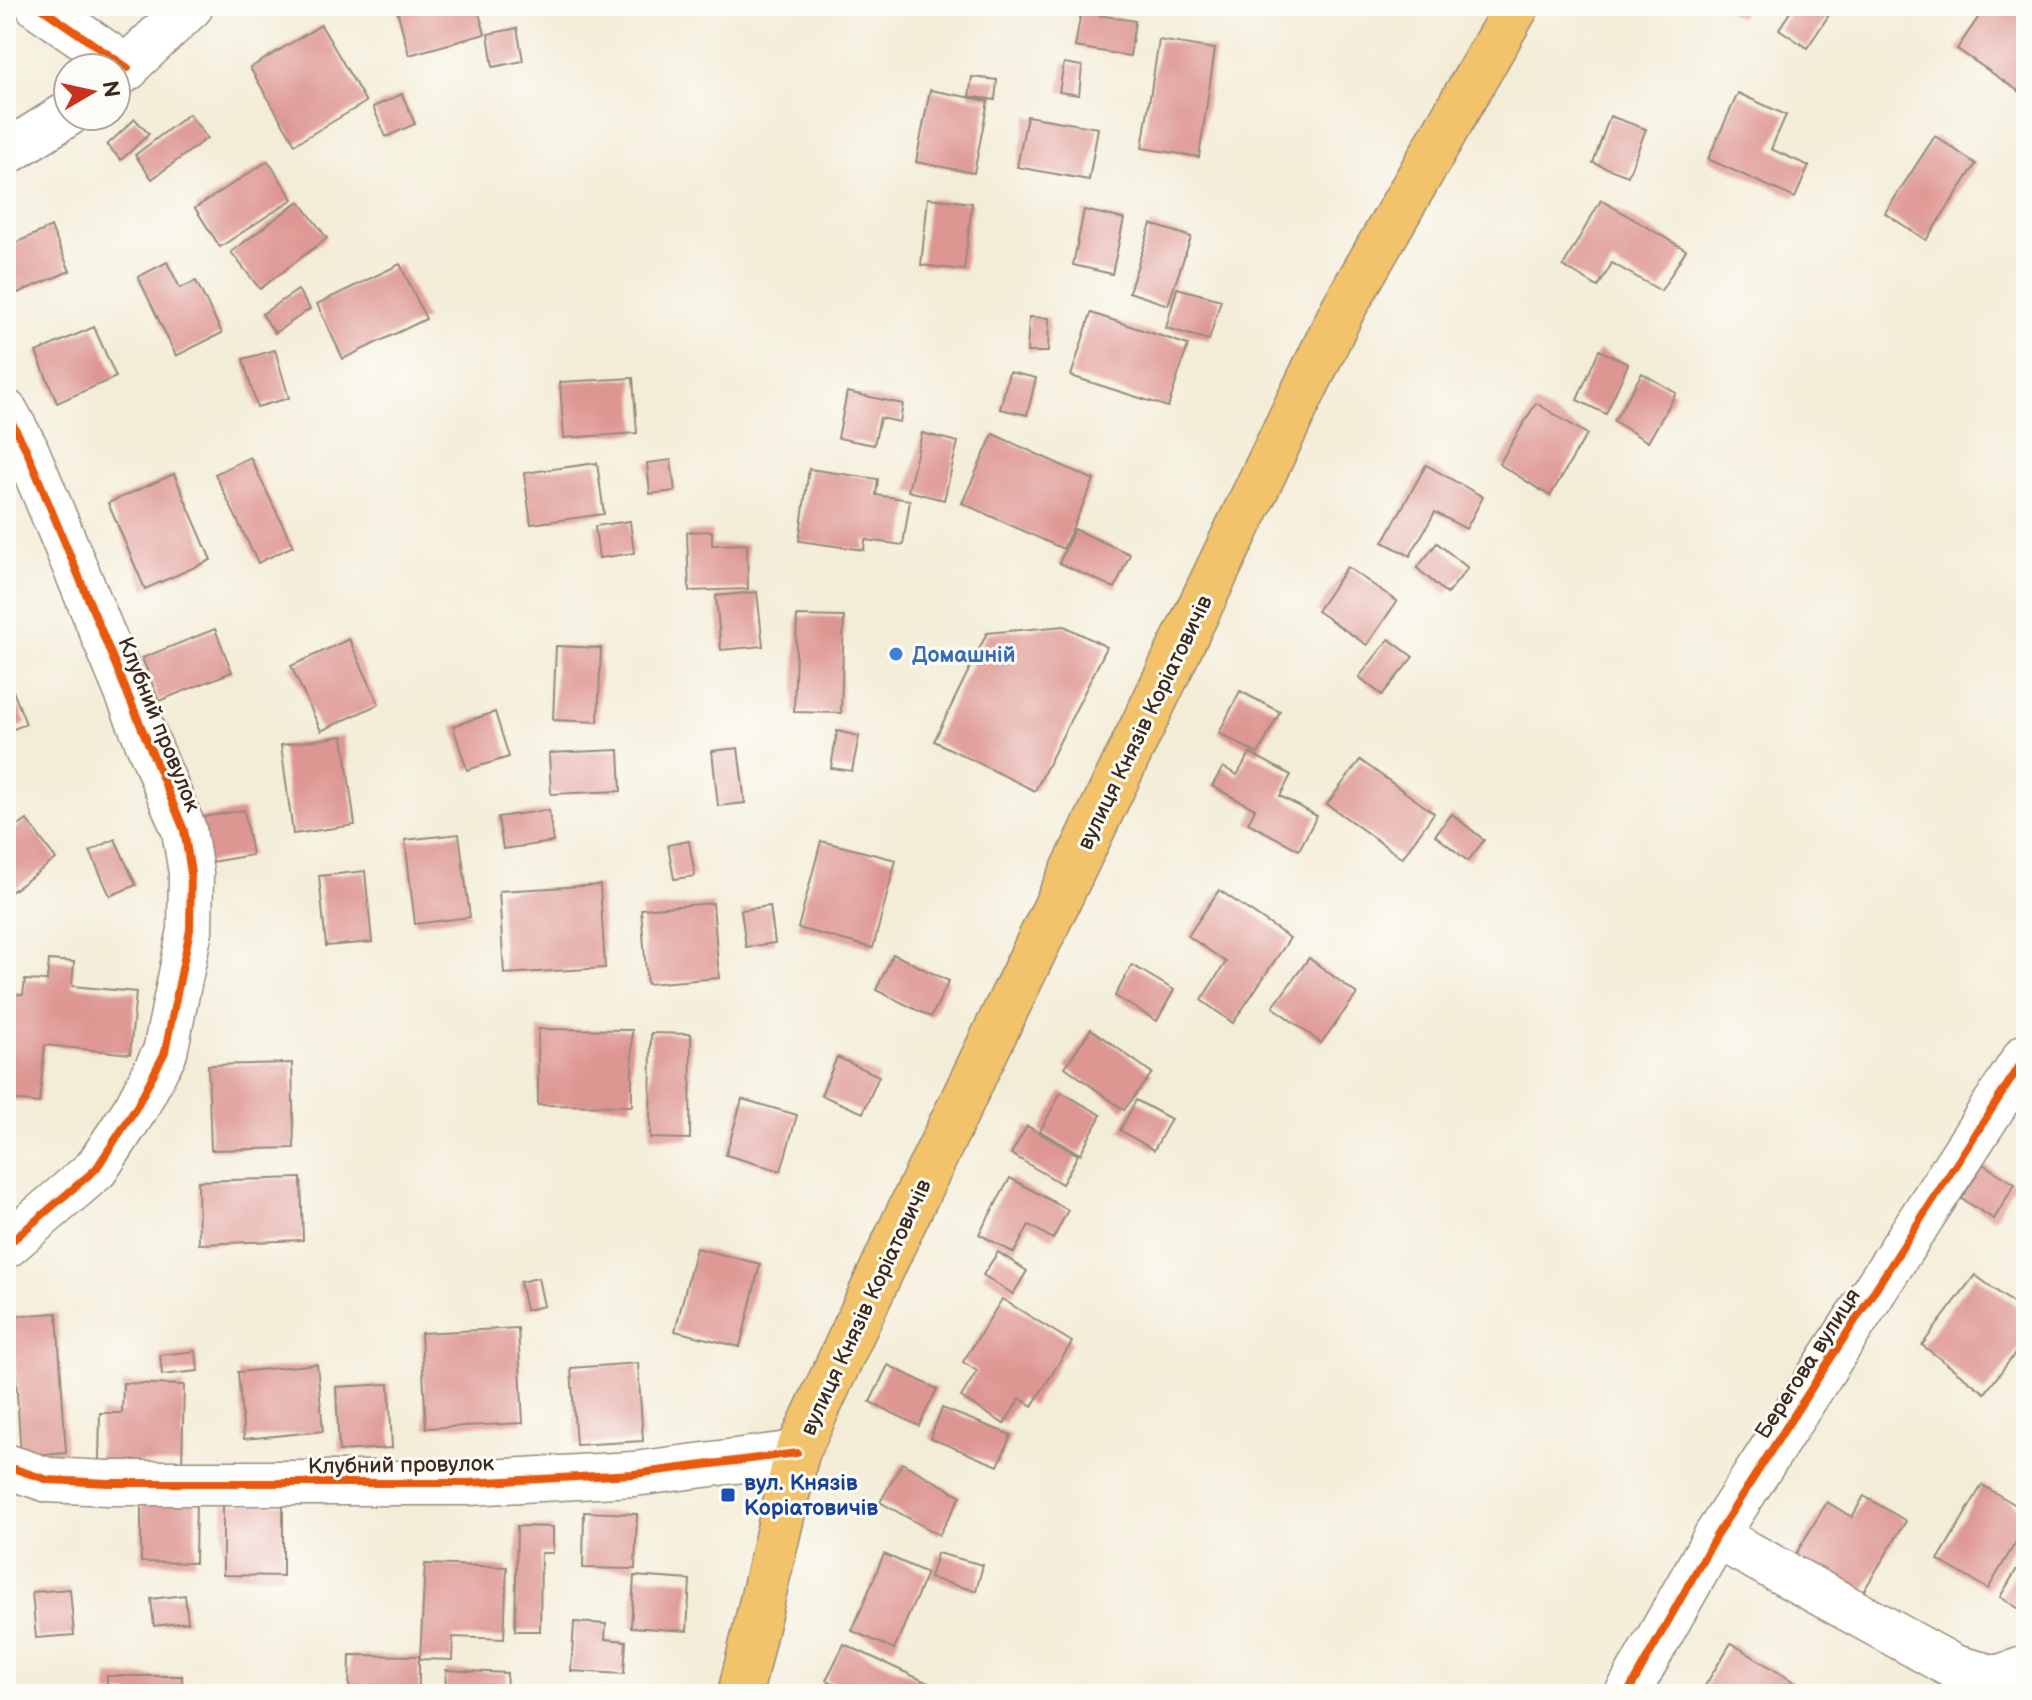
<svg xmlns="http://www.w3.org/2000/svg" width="2032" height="1700" viewBox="0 0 2032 1700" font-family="'Balsamiq Sans',sans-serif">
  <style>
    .building { fill: #de9692 }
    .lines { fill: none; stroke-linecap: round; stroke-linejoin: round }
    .minor-casing { stroke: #978b7a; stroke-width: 47 }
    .major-casing { stroke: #978b7a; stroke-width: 47 }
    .minor { stroke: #fff; stroke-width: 44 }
    .major { stroke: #f2c36a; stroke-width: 44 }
    .cycleway-casing { stroke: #fdfcf7; stroke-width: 13 }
    .cycleway { stroke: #e8590c; stroke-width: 8 }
    .shop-dot { fill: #3f7fe0; stroke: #fdfcf7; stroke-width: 3 }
    .transit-dot { fill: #1a4fb4; stroke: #fdfcf7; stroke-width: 3 }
    .labels { text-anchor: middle; stroke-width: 6; stroke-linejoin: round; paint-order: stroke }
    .shop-label { font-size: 22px; font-weight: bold; fill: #366cbe; stroke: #fdfcf7; text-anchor: start }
    .street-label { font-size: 22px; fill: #3b2a1e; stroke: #fdfcf7 }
    .transit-label { font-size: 22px; font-weight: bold; fill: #164399; stroke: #fdfcf7; text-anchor: start }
  </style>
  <rect width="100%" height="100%" fill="#fdfcf7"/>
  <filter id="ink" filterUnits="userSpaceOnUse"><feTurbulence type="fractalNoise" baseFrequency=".0125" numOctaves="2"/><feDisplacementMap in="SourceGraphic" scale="16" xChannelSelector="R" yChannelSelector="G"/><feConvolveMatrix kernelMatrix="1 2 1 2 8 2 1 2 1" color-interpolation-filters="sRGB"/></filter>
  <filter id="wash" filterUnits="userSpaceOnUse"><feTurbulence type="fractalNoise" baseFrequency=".006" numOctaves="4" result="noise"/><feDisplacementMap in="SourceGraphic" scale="32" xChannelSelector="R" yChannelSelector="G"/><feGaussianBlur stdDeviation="1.8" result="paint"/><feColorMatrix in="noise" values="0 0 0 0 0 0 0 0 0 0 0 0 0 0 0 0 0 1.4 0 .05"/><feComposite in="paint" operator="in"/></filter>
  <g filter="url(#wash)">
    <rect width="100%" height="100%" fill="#f3ecd7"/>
    <g id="blocks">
      <g class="building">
        <path d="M396 6H477L485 34 409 55Z"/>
        <path d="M1165 6H1202L1200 14Z"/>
        <path d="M1721 6H1747L1740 18Z"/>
        <path d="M1794 6H1835L1807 48 1779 29Z"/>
        <path d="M1986 6H2026V82L2020 92 1957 49Z"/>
        <path d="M1081 12 1135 21 1130 56 1075 47Z"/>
        <path d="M321 25 366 102 295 144 250 68Z"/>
        <path d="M517 28 523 61 493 67 488 34Z"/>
        <path d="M1159 40 1215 49 1199 157 1142 148Z"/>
        <path d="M1064 63 1082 66 1079 95 1059 92Z"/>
        <path d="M972 77 997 80 995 100 969 96Z"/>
        <path d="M930 90 988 101 974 173 916 162Z"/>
        <path d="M1738 93 1786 115 1771 149 1809 166 1795 198 1708 159Z"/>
        <path d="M402 94 415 124 386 137 373 107Z"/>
        <path d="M189 114 207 138 152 179 135 155Z"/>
        <path d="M1027 116 1098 128 1089 180 1017 167Z"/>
        <path d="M1610 116 1646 129 1628 176 1593 163Z"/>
        <path d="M135 119 149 134 121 160 107 145Z"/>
        <path d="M1935 136 1976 164 1926 240 1885 213Z"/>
        <path d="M268 161 293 199 220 247 195 208Z"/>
        <path d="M928 198 972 203 964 270 921 265Z"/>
        <path d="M1601 200 1686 250 1661 291 1612 263 1598 287 1563 266Z"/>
        <path d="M299 201 327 238 260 289 231 252Z"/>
        <path d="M1084 210 1124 219 1112 274 1073 265Z"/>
        <path d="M1151 224 1191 237 1168 305 1129 292Z"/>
        <path d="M51 227 70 271 6 298V247Z"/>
        <path d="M167 262 180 288 196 281 222 333 176 356 138 277Z"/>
        <path d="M400 264 426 319 343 359 317 304Z"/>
        <path d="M1177 288 1221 300 1209 340 1166 328Z"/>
        <path d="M298 290 310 309 275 333 262 314Z"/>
        <path d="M1091 313 1188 345 1168 407 1071 376Z"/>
        <path d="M1029 317 1049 318 1048 352H1027Z"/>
        <path d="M94 327 116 377 57 403 36 352Z"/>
        <path d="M275 350 289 398 257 407 243 359Z"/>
        <path d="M1599 350 1628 364 1606 414 1577 400Z"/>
        <path d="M1009 372 1036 378 1027 415 1000 409Z"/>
        <path d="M1642 373 1676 393 1648 442 1614 421Z"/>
        <path d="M633 378 637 433 564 438 560 382Z"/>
        <path d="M847 392 903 404 900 422 880 418 874 445 838 438Z"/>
        <path d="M1536 403 1587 434 1550 496 1499 464Z"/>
        <path d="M922 433 958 442 944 500 908 491Z"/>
        <path d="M993 434 1094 480 1063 549 962 503Z"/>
        <path d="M250 457 293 546 258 563 215 474Z"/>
        <path d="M671 460 675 491 650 494 647 463Z"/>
        <path d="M597 463 604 514 531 524 524 473Z"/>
        <path d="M1426 465 1483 497 1466 529 1435 512 1410 556 1383 542Z"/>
        <path d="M809 469 878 479 876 495 910 500 903 545 865 540 864 550 799 541Z"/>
        <path d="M174 474 211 560 145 589 108 503Z"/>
        <path d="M630 521 634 553 599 558 595 526Z"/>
        <path d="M1074 529 1130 554 1115 588 1059 563Z"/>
        <path d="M712 531V545L747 544 748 589 689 591 687 532Z"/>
        <path d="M1437 543 1468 568 1447 594 1417 568Z"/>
        <path d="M1347 567 1397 601 1367 645 1317 611Z"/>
        <path d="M757 592 763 646 721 650 716 596Z"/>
        <path d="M797 616 844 617 841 713 794 712Z"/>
        <path d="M1064 626 1107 647 1035 791 934 741 987 633Z"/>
        <path d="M215 629 232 672 159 701 142 658Z"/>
        <path d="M349 639 379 704 321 731 291 666Z"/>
        <path d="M1389 639 1413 657 1382 695 1359 677Z"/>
        <path d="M556 646 601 648 598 722 553 720Z"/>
        <path d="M6 673 26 724 6 732Z"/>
        <path d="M1240 691 1280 712 1258 754 1219 733Z"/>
        <path d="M495 712 509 757 467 770 453 726Z"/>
        <path d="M837 731 859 736 852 771 831 768Z"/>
        <path d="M343 736 355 825 293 834 281 745Z"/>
        <path d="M738 748 745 803 718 806 712 751Z"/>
        <path d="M619 750 621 791 551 794 549 753Z"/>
        <path d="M1250 753 1291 775 1280 796 1317 816 1299 850 1248 823 1255 809 1212 786 1223 767 1237 775Z"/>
        <path d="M1360 760 1434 813 1402 858 1327 804Z"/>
        <path d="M244 810 252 855 205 863 198 818Z"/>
        <path d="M549 810 553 842 503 849 498 817Z"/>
        <path d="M1452 814 1484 840 1468 861 1435 835Z"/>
        <path d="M27 820 56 859 8 894 6 835Z"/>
        <path d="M459 834 470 917 415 924 405 840Z"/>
        <path d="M115 839 136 885 110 896 90 851Z"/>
        <path d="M689 841 695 876 674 879 668 845Z"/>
        <path d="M821 841 896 860 873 948 798 928Z"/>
        <path d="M365 871 372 942 326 946 319 876Z"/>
        <path d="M600 885 605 968 504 974 499 891Z"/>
        <path d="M1219 890 1290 938 1233 1023 1201 1000 1226 962 1188 936Z"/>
        <path d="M713 903 719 978 647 984 641 909Z"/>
        <path d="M770 906 775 943 746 947 741 910Z"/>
        <path d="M893 954 949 981 931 1017 876 990Z"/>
        <path d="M1309 958 1357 994 1321 1043 1273 1007Z"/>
        <path d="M49 960 74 962 72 986 136 992 130 1054 45 1045 39 1103 6 1099V993L23 995 25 980 47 981Z"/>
        <path d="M1132 965 1174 990 1157 1021 1115 996Z"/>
        <path d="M538 1029 632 1030V1106L538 1105Z"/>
        <path d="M1091 1029 1152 1073 1124 1110 1065 1067Z"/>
        <path d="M651 1033 691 1034 690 1139 650 1138Z"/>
        <path d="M837 1057 879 1076 863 1113 821 1095Z"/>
        <path d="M292 1063 294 1148 211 1150 208 1065Z"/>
        <path d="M1061 1092 1101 1115 1080 1154 1040 1131Z"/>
        <path d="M742 1099 797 1115 781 1171 726 1155Z"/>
        <path d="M1136 1100 1171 1119 1154 1150 1120 1130Z"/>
        <path d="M1027 1126 1078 1155 1062 1184 1011 1154Z"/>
        <path d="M1983 1164 2015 1184 1994 1219 1962 1199Z"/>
        <path d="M301 1178 303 1240 199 1244 198 1181Z"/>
        <path d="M1010 1178 1068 1210 1053 1239 1029 1225 1014 1253 979 1234Z"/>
        <path d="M696 1248 760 1264 740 1347 675 1331Z"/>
        <path d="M998 1252 1027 1271 1013 1294 983 1275Z"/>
        <path d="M1975 1275 2026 1313V1339L1985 1393 1922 1345Z"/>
        <path d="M538 1278 544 1306 526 1310 520 1282Z"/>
        <path d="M1002 1299 1072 1342 1032 1406 1020 1398 1004 1424 961 1397 977 1371 963 1362Z"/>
        <path d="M57 1313 66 1453 21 1456 12 1316Z"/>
        <path d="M518 1328 523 1423 426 1428 421 1333Z"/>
        <path d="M196 1351 198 1371 162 1375 160 1355Z"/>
        <path d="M638 1363 643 1441 576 1445 571 1368Z"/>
        <path d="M317 1364 323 1431 244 1439 238 1372Z"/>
        <path d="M888 1365 937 1389 919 1426 870 1402Z"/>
        <path d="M123 1383 184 1385 182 1464 99 1462 100 1413H122Z"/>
        <path d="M389 1384 392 1448 339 1451 336 1387Z"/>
        <path d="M942 1408 1011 1435 998 1466 930 1438Z"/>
        <path d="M902 1463 961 1496 939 1535 880 1502Z"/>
        <path d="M1982 1485 2026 1511V1525L1988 1589 1938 1560Z"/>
        <path d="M1864 1496 1906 1521 1860 1597 1794 1557 1827 1502 1852 1517Z"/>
        <path d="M141 1499 196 1500 195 1563 141 1562Z"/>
        <path d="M223 1504H283V1576L223 1575Z"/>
        <path d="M584 1512 637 1514 635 1569 583 1568Z"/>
        <path d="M517 1526 553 1527V1553H541L540 1631H515Z"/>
        <path d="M937 1553 983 1565 976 1591 930 1578Z"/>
        <path d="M884 1554 927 1573 894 1649 852 1631Z"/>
        <path d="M2026 1554V1613L2000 1597Z"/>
        <path d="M425 1564 507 1567 504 1639 453 1637 452 1660 420 1659Z"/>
        <path d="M634 1576 690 1580 687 1631 631 1627Z"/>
        <path d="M70 1589 74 1635 36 1638 32 1592Z"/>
        <path d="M185 1595 188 1622 154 1626 151 1599Z"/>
        <path d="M574 1622 606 1624 605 1639 626 1641 624 1674 571 1671Z"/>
        <path d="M1731 1643 1802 1687 1797 1694H1700Z"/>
        <path d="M844 1644 926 1682 920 1694H856L826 1680Z"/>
        <path d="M350 1655 419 1656V1694H349Z"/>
        <path d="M446 1670 507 1673 506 1694H445Z"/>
        <rect x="107" y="1676" width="75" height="18"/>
      </g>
    </g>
  </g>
  <g filter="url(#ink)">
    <use href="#blocks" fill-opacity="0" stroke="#978b7a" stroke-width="2"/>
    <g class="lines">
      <g class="minor-casing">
        <g id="minor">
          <path d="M38 6 128 68"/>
          <path d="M116 77 191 6"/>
          <path d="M6 153 68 114"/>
          <path d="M6 412 26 449 184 830 191 873 190 930 165 1052 136 1108 96 1169 6 1246"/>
          <path d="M6 1466 48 1480 108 1483H468L634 1474 797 1453"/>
          <path d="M1716 1536 1954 1667 1996 1678 2026 1668"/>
          <path d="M1627 1694 1716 1536 2026 1056"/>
        </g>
      </g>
      <g class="major-casing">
        <path id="major" d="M740 1694 797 1453 903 1224 1343 309 1517 6"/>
      </g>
      <use href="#minor" class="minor"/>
      <use href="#major" class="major"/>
      <g class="cycleway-casing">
        <g id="cycleway">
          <path d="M38 6 128 68"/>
          <path d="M6 412 26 449 184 830 191 873 190 930 165 1052 136 1108 96 1169 6 1246"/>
          <path d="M6 1466 48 1480 108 1483H468L634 1474 797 1453"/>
          <path d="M1627 1694 1716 1536 2026 1056"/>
        </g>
      </g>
      <use href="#cycleway" class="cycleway"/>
    </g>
  </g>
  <circle class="shop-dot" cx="896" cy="654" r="8"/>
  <rect class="transit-dot" x="720" y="1487" width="16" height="16" rx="4"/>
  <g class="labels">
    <g class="shop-label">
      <text x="912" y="662">Домашній</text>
    </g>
    <g class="street-label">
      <text transform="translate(1144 722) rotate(-64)" y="8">вулиця Князів Коріатовичів</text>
      <text transform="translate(160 724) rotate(68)" y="8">Клубний провулок</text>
      <text transform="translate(865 1307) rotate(-65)" y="8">вулиця Князів Коріатовичів</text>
      <text transform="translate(1807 1363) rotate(-57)" y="8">Берегова вулиця</text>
      <text transform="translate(401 1464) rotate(-1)" y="8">Клубний провулок</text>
    </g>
    <g class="transit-label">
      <text x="744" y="1490">вул. Князів<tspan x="744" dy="25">Коріатовичів</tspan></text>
    </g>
  </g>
  <rect width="2032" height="1700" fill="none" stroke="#fdfcf7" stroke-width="32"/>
  <g transform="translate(92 92) rotate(81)"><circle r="38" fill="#fdfcf7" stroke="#afa8a0" stroke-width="2"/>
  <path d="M0-6L14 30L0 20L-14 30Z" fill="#c8321e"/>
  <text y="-12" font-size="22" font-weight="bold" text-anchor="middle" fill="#3b2a1e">N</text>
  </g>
</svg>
